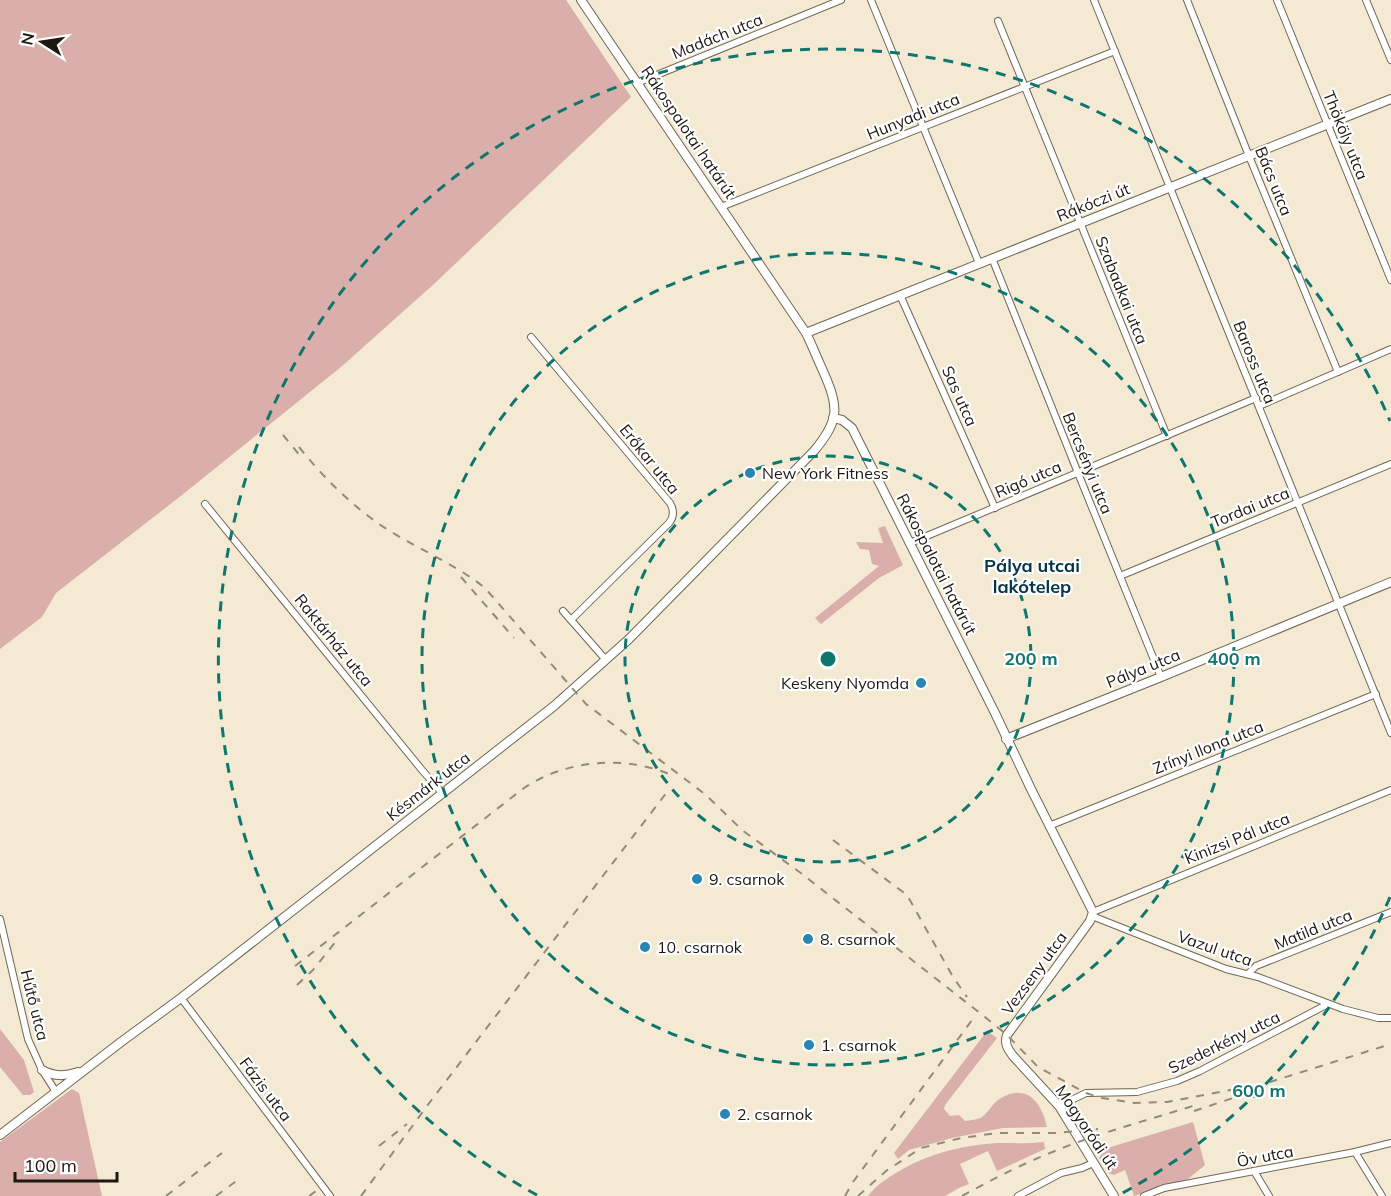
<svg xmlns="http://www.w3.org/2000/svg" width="1391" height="1196" viewBox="0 0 1391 1196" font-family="Mulish,sans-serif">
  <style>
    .green { fill: #daafab }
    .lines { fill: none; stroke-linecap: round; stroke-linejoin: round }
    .street-casing { stroke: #706753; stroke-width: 8 }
    .secondary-casing { stroke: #706753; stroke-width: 10 }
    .street { stroke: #fff; stroke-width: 6 }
    .secondary { stroke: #fff; stroke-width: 8 }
    .rail { stroke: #928b7b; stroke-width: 2; stroke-dasharray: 8 8; stroke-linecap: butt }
    .ring { fill: none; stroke: #0f766e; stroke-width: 3; stroke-dasharray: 10 8 }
    .poi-dot { fill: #2786b2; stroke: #fff; stroke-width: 2 }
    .labels { text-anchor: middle; stroke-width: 4.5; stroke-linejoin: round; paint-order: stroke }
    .street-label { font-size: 16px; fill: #1c1810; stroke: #fff }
    .poi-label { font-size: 16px; fill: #1c1810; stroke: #fff; text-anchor: start }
    .neighbourhood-label { font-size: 18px; font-weight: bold; fill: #053549; stroke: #fff }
    .centre { fill: #0f766e; stroke: #fff; stroke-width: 3 }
    .ring-label { font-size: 18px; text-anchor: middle; font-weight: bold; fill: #0f766e; stroke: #fff; stroke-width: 4.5; stroke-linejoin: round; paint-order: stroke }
  </style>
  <rect width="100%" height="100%" fill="#f4e9d3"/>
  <g class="green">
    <path d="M0 0H566L631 97 434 284 341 367 182 495 56 593 42 617 0 649Z"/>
    <path d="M885 526 903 565 879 578 821 624 815 618 879 566 872 564 869 550 860 549 856 542 883 543 878 528Z"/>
    <path d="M0 1029 24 1060 34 1092 30 1095H23L0 1067Z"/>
    <path d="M987 1031 997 1038 945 1105 944 1109 950 1116 959 1115 965 1121C970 1120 978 1120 982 1117 989 1112 992 1104 998 1100 1025 1082 1041 1100 1047 1127L1003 1128 952 1138 909 1150 898 1159 894 1153Z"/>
    <path d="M72 1089 79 1093 102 1196H0V1142Z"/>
    <path d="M1193 1122 1205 1165 1188 1179 1134 1196 1125 1170 1114 1175 1108 1173 1099 1158 1104 1149Z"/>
    <path d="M1044 1142 1045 1149 997 1171 988 1151 960 1164 969 1184 959 1188 945 1196H868C876 1185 889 1177 901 1170 930 1153 963 1145 998 1143 1013 1143 1029 1144 1044 1142Z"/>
  </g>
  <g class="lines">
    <g class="street-casing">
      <g id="street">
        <path d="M871 0 979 263"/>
        <path d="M1094 0 1391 733"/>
        <path d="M1187 0 1249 156 1338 372"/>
        <path d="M1277 0 1391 280"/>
        <path d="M1366 0 1391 60"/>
        <path d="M998 21 1167 436"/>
        <path d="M637 83 841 0"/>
        <path d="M721 207 1115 51"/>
        <path d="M992 258 1078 473 1161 677"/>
        <path d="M900 295 995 508"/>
        <path d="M531 337 670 503C674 510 674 517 669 523L571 620"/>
        <path d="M1259 406 1391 349"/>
        <path d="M205 504 422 770 442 793"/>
        <path d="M910 543 1256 398"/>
        <path d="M1120 576 1391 464"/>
        <path d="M563 611 606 660"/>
        <path d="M1049 826 1376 694"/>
        <path d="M1093 912 1391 790"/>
        <path d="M1092 916 1226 969 1258 977 1343 1009 1378 1018H1391"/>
        <path d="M0 919 28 1039 42 1070 56 1092"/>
        <path d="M1248 974 1256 966 1391 912"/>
        <path d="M181 998 330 1196"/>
        <path d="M1059 1106 1086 1093 1137 1092 1177 1081 1200 1071 1328 1004"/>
        <path d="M1355 1152 1382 1196"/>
        <path d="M1254 1171 1269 1196"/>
        <path d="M1018 1196 1061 1173 1082 1168 1093 1163"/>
        <path d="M1144 1196 1164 1188 1355 1152 1391 1143"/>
      </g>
    </g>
    <g class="secondary-casing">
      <g id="secondary">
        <path d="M806 333 1391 99"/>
        <path d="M833 418 842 420 852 428 995 713 1031 789 1093 912 1090 921 1007 1035C1004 1044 1008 1049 1013 1056L1059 1106 1114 1196"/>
        <path d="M1006 739 1161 677 1391 582"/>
        <path d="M42 1070C55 1077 65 1076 78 1072"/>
        <path d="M0 1135 121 1042 181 998 554 706 629 639 814 451C840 420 839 407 823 371 817 358 812 345 806 333L581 0"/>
      </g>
    </g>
    <use href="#street" class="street"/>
    <use href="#secondary" class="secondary"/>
    <g class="rail">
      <path d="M283 435 302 458"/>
      <path d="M299 447C324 478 350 504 382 526 415 548 454 563 485 588L586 704 706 795 742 830 802 874 985 1017 1007 1035 1038 1067 1086 1093 1102 1098 1134 1103 1167 1102 1261 1084"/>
      <path d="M461 577 514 638"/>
      <path d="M833 840 907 895 953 977 967 997"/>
      <path d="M295 966 524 788C566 760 623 755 669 774"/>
      <path d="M297 985 313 970 337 940"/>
      <path d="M1254 1087 1391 1044"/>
      <path d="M1194 1111 1242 1095"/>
      <path d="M379 1146 407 1124"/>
      <path d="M166 1196 222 1153"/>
      <path d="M216 1196 239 1179"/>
      <path d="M309 1196 316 1191"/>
      <path d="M361 1196 430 1102 667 792"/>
      <path d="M845 1196 853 1182 975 1016"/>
      <path d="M858 1196 886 1171 921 1148 961 1138 997 1133H1055L1098 1129"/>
      <path d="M962 1196C991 1180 1020 1165 1050 1153 1098 1133 1149 1120 1199 1104"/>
    </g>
  </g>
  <g class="ring">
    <circle cx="828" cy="659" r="203"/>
    <circle cx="828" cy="659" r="406"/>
    <path d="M1390 897A610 610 0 0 1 1119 1195M537 1195A610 610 0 1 1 1390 421"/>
  </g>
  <g class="poi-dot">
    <circle cx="750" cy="473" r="6"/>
    <circle cx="921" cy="683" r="6"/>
    <circle cx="697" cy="879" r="6"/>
    <circle cx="808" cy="939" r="6"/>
    <circle cx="645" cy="947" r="6"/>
    <circle cx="809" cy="1045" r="6"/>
    <circle cx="725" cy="1114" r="6"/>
  </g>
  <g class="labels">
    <g class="street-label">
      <text transform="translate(717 36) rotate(-22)" y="6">Madách utca</text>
      <text transform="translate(913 116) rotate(-22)" y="6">Hunyadi utca</text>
      <text transform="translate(689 132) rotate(56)" y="6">Rákospalotai határút</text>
      <text transform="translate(1346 135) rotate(68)" y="6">Thököly utca</text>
      <text transform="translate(1274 181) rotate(68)" y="6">Bács utca</text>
      <text transform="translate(1093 202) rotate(-22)" y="6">Rákóczi út</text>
      <text transform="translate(1122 290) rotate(68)" y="6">Szabadkai utca</text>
      <text transform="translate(1255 362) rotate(68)" y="6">Baross utca</text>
      <text transform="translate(960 396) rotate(66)" y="6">Sas utca</text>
      <text transform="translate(650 459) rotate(51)" y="6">Erőkar utca</text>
      <text transform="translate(1088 463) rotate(68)" y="6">Bercsényi utca</text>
      <text transform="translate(1028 479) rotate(-23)" y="6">Rigó utca</text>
      <text transform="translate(1250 507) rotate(-22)" y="6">Tordai utca</text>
      <text transform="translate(937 564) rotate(63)" y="6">Rákospalotai határút</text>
      <text transform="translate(334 640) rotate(51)" y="6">Raktárház utca</text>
      <text transform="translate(1143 668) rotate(-22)" y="6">Pálya utca</text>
      <text transform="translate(1208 747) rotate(-22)" y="6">Zrínyi Ilona utca</text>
      <text transform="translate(428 786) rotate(-38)" y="6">Késmárk utca</text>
      <text transform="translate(1237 838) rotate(-22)" y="6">Kinizsi Pál utca</text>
      <text transform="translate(1313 929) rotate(-22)" y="6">Matild utca</text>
      <text transform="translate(1215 948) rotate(19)" y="6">Vazul utca</text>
      <text transform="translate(1034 973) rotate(-54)" y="6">Vezseny utca</text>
      <text transform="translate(35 1005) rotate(76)" y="6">Hűtő utca</text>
      <text transform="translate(1224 1042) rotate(-26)" y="6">Szederkény utca</text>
      <text transform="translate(266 1089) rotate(53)" y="6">Fázis utca</text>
      <text transform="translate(1087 1127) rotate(56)" y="6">Mogyoródi út</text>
      <text transform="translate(1265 1156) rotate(-11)" y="6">Öv utca</text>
    </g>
    <g class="poi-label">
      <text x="762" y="479">New York Fitness</text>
      <text x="909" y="689" text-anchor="end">Keskeny Nyomda</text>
      <text x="709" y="885">9. csarnok</text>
      <text x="820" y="945">8. csarnok</text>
      <text x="657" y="953">10. csarnok</text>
      <text x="821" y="1051">1. csarnok</text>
      <text x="737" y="1120">2. csarnok</text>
    </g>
    <g class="neighbourhood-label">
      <text x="1032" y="572">Pálya utcai<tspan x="1032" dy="21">lakótelep</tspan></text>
    </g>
  </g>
  <circle cx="828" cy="659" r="9" class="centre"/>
  <g class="ring-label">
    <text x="1031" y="665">200 m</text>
    <text x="1234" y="665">400 m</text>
    <text x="1259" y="1097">600 m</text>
  </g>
  <g transform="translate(42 42) rotate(282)" stroke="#ffffff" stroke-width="4.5" paint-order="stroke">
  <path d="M0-4.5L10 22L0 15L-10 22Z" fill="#1c1810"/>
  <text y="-9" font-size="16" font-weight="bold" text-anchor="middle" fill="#1c1810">N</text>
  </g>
  <path d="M15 1172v9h102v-9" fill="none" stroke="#1c1810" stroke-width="3"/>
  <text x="24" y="1172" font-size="18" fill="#1c1810" stroke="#ffffff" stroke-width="4.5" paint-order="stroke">100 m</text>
</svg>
